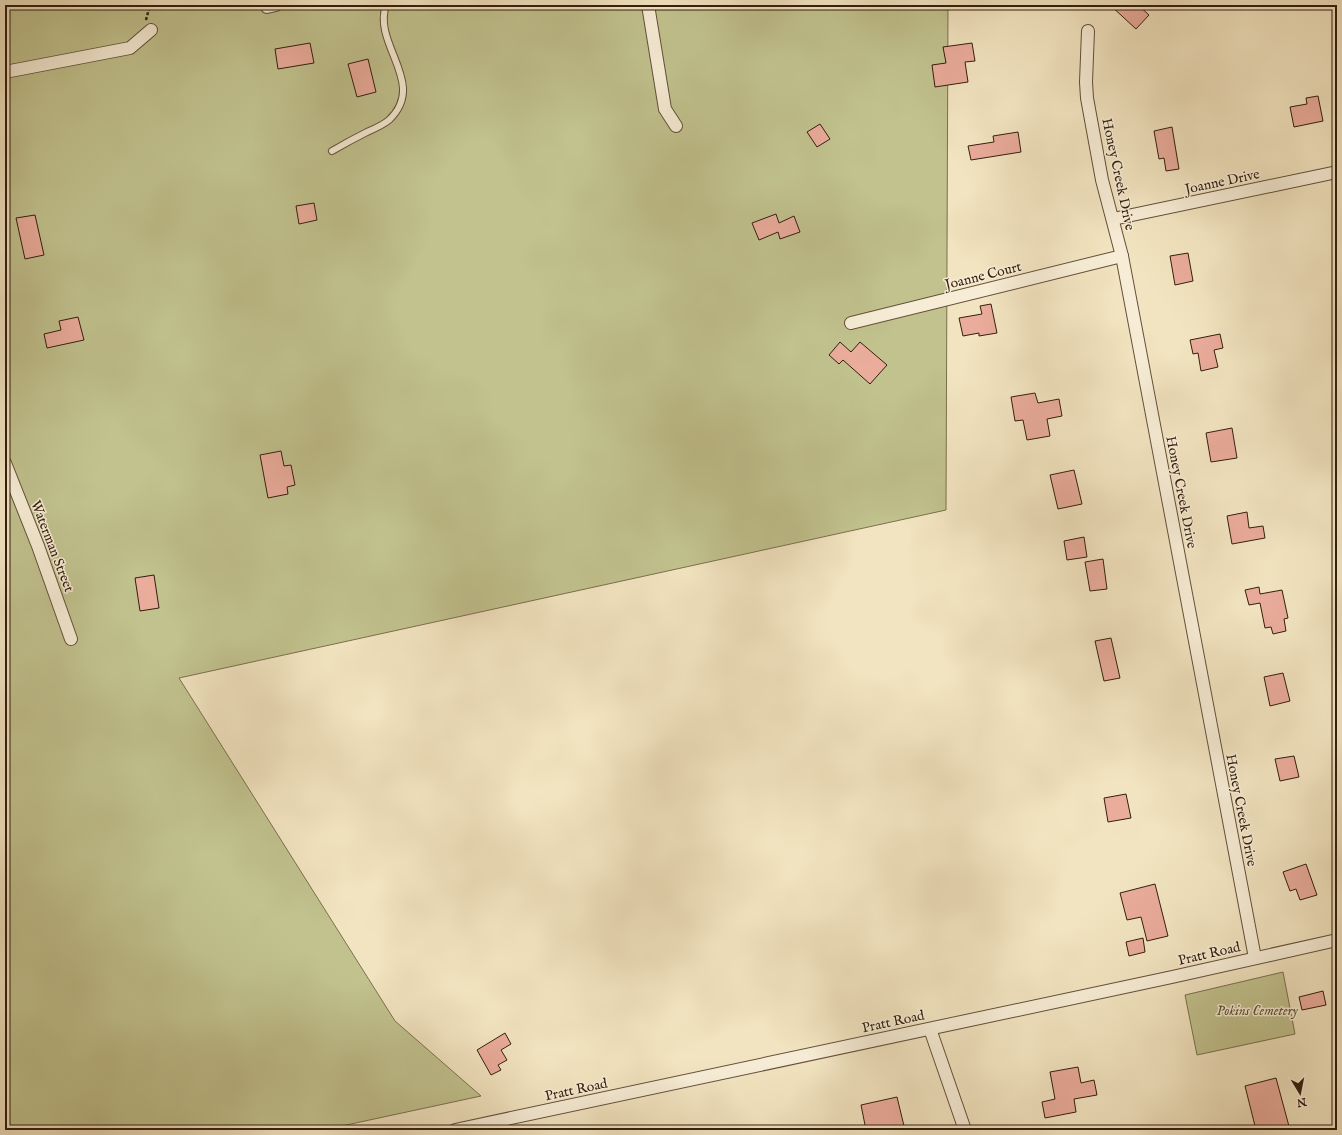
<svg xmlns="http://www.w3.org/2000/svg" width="1342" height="1135" viewBox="0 0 1342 1135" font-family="'IM FELL English',serif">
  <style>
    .green { fill: #c1c28e; stroke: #7a704e }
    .building { fill: #eaac9b; stroke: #331e0e }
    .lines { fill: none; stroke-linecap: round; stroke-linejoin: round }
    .lane-casing { stroke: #63503a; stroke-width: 8 }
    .street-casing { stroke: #63503a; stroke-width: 14 }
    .path { stroke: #331e0e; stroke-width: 2.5; stroke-dasharray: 3 2; stroke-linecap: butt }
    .lane { stroke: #f7edd6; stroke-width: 6 }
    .street { stroke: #f7edd6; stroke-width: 12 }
    .labels { text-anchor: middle; stroke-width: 3; stroke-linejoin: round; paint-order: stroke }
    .street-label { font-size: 14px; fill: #331e0e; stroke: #f7edd6 }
    .park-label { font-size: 14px; font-style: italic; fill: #5e4f34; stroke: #f7edd6 }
  </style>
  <rect width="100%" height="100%" fill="#f2e4c0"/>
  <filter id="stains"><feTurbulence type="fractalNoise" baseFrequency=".005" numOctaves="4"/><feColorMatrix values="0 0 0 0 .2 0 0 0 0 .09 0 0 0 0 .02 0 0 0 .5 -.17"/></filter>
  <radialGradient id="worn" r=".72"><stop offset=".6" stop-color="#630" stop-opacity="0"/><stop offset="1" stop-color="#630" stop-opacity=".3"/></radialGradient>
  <g class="green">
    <path d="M5 5H948L946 510 179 678 395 1021 481 1096 323 1130H5Z"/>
    <path d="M1283 972 1295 1034 1197 1055 1185 995Z"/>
  </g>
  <g class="building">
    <path d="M1110 5H1138L1149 15 1136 29Z"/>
    <path d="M310 43 314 63 278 69 275 49Z"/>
    <path d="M972 43 975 61 965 62 968 82 935 87 932 65 946 63 943 47Z"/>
    <path d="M368 59 376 92 357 97 348 64Z"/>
    <path d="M1318 96 1323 121 1294 127 1290 107 1307 104 1306 98Z"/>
    <path d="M820 124 830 139 817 147 807 132Z"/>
    <path d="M1172 127 1179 169 1166 171 1164 158 1159 159 1154 131Z"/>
    <path d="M1018 132 1021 152 971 160 968 146 994 142 993 136Z"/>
    <path d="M314 203 317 220 299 224 296 206Z"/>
    <path d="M776 214 779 223 794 216 800 232 780 239 778 232 759 240 752 223Z"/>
    <path d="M35 215 44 255 25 259 16 218Z"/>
    <path d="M1188 253 1193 281 1175 285 1170 256Z"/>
    <path d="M991 304 997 333 979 336V333L963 336 959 318 982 314 980 306Z"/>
    <path d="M78 317 84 340 47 348 44 334 61 330 59 321Z"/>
    <path d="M1220 334 1223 348 1214 350 1218 367 1201 371 1198 353 1193 354 1190 340Z"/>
    <path d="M840 342 851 352 860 342 887 365 870 384 843 360 839 364 829 355Z"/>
    <path d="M1035 393 1038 403 1059 399 1062 416 1047 419 1050 436 1027 440 1023 420 1015 421 1011 397Z"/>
    <path d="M1232 428 1237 458 1211 462 1206 433Z"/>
    <path d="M281 451 284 466 291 465 295 485 287 487 288 494 268 498 260 455Z"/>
    <path d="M1074 470 1082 504 1058 509 1050 475Z"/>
    <path d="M1247 512 1249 528 1263 526 1265 538 1232 544 1227 516Z"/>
    <path d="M1084 537 1087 557 1067 560 1064 541Z"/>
    <path d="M1103 559 1107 589 1090 591 1085 562Z"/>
    <path d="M154 575 159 608 140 611 135 578Z"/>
    <path d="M1259 587 1260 594 1282 590 1288 618 1284 619 1286 631 1273 634 1271 627 1265 628 1260 603 1249 605 1245 590Z"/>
    <path d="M1111 638 1120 678 1104 681 1095 641Z"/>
    <path d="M1283 673 1290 701 1270 706 1264 677Z"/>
    <path d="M1294 756 1299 777 1280 781 1275 759Z"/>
    <path d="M1126 794 1131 818 1108 822 1104 798Z"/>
    <path d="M1306 864 1317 895 1300 900 1296 889 1290 891 1283 872Z"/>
    <path d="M1155 884 1168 936 1147 941 1141 917 1127 920 1120 893Z"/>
    <path d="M1143 938 1145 952 1129 956 1126 942Z"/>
    <path d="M1323 991 1326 1005 1302 1010 1299 997Z"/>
    <path d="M505 1033 511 1044 501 1050 507 1060 498 1065 501 1070 491 1075 477 1050Z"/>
    <path d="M1078 1067 1081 1083 1094 1080 1097 1095 1074 1099 1076 1112 1045 1118 1042 1102 1055 1099 1050 1072Z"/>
    <path d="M1276 1078 1290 1130H1256L1245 1086Z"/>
    <path d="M897 1097 905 1130H866L861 1105Z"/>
  </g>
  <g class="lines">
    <g class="lane-casing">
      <path id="lane" d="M332 151C344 144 355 138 367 132 374 129 383 125 389 120 428 83 372 45 386 5"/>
    </g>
    <g class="street-casing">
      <g id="street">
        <path d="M648 5 665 109 676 126"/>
        <path d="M267 7 276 5"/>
        <path d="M1088 31 1086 82 1087 98 1102 180 1122 256 1255 958"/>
        <path d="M5 72 130 48 151 30"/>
        <path d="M1113 219 1337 172"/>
        <path d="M851 323 1122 256"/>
        <path d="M5 463 38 546 71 639"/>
        <path d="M930 1029 965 1130"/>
        <path d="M455 1130 1172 977 1337 940"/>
      </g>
    </g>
    <path class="path" d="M146 20 150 5"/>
    <use href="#lane" class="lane"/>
    <use href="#street" class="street"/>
  </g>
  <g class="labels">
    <g class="street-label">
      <text transform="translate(1119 174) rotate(78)" y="5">Honey Creek Drive</text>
      <text transform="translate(1222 181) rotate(-12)" y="5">Joanne Drive</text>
      <text transform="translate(983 275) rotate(-14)" y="5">Joanne Court</text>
      <text transform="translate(1182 492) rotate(79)" y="5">Honey Creek Drive</text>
      <text transform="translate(53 546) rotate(69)" y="5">Waterman Street</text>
      <text transform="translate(1242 810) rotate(79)" y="5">Honey Creek Drive</text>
      <text transform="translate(1209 953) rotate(-13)" y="5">Pratt Road</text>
      <text transform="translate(893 1021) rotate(-12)" y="5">Pratt Road</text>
      <text transform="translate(576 1089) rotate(-12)" y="5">Pratt Road</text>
    </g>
    <g class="park-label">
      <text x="1257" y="1015">Pokins Cemetery</text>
    </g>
  </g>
  <rect width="1342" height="1135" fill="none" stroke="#f2e4c0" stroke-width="20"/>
  <rect x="6" y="6" width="1330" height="1123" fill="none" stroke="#331e0e" stroke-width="2"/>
  <rect x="10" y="10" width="1322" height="1115" fill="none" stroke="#331e0e"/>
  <g transform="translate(1300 1093) rotate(170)" stroke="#f7edd6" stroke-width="3" paint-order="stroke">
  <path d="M0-3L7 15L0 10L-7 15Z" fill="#331e0e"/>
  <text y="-6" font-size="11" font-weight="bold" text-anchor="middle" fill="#331e0e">N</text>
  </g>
  <rect width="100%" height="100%" filter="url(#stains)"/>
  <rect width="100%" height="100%" fill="url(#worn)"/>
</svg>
